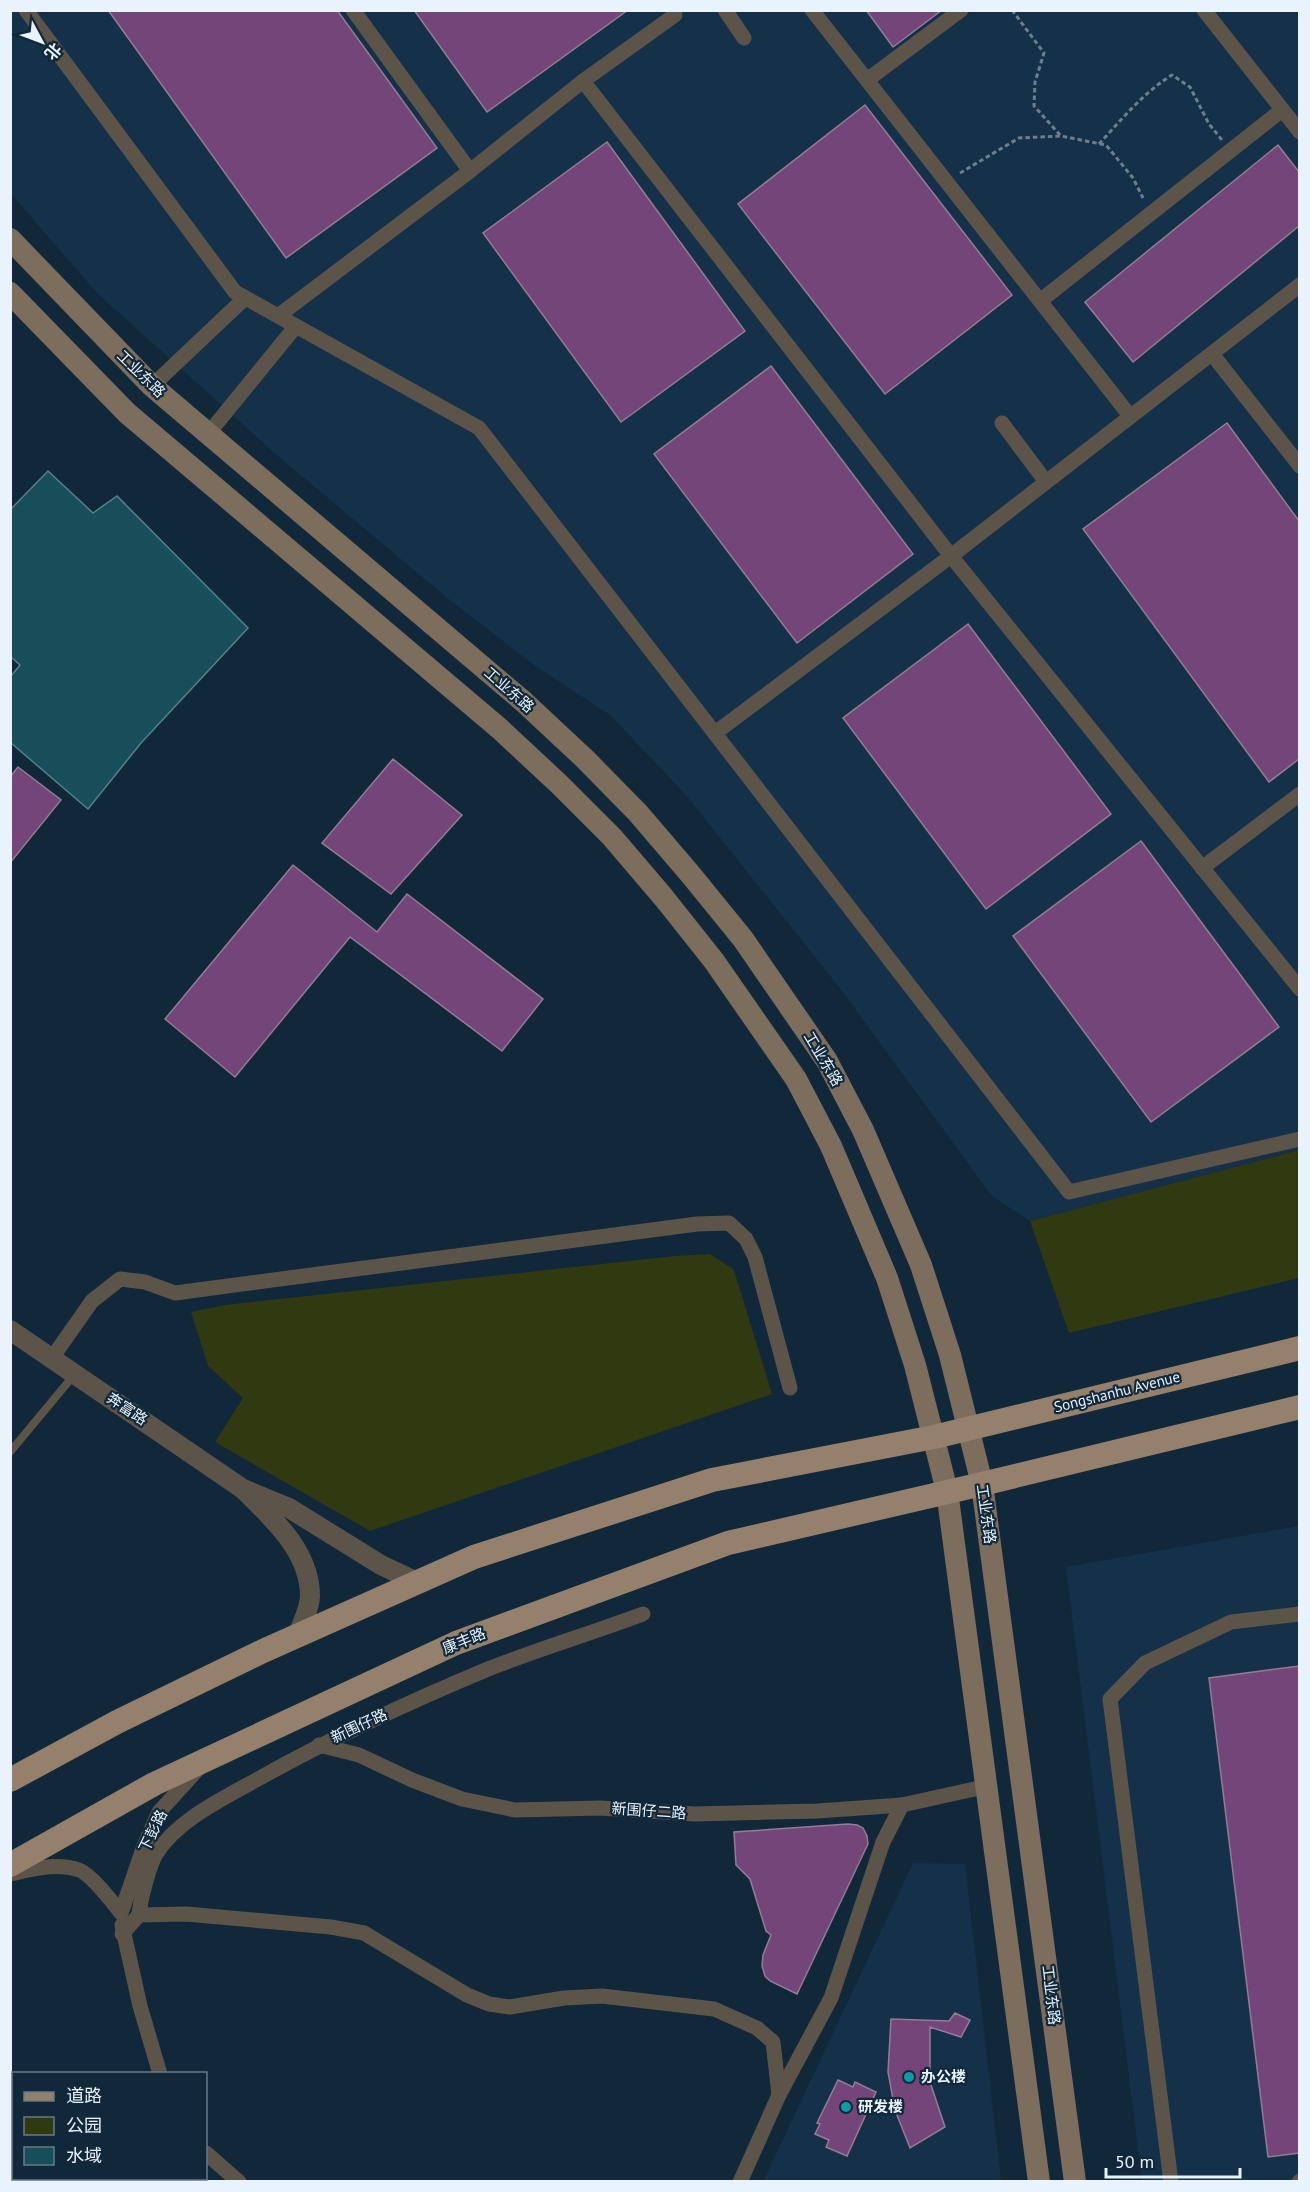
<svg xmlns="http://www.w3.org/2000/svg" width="1310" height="2192" viewBox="0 0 1310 2192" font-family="'PT Sans','Noto Sans SC',sans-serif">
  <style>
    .built { fill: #143149 }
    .green { fill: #30390f }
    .water { fill: #174e59; stroke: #56808a; stroke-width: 1.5 }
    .building { fill: #744578; stroke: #937c95; stroke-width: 1.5 }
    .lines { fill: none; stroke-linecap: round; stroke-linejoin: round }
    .path { stroke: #6d7f8e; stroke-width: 3; stroke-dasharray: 4.5 3; stroke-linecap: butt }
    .service { stroke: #5d5449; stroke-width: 8 }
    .minor { stroke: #5d5449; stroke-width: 15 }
    .tertiary { stroke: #5d5449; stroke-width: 20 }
    .secondary { stroke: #7c6d5c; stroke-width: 22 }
    .primary { stroke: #94806b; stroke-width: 24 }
    .culture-dot { fill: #0f9aa8; stroke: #11283b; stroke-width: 2 }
    .labels { text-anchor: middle; stroke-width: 4.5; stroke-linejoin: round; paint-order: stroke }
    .street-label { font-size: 15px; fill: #e8f3fd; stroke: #11283b }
    .poi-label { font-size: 15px; font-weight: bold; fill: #e8f3fd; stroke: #11283b; text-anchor: start }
  </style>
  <rect width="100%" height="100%" fill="#11283b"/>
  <g class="built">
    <path d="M10 11H1299V1150L1030 1221 992 1196 839 987 686 795 610 715 534 665 445 596 279 457 98 294 11 194Z"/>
    <path d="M1299 1526V2181H1142L1066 1567Z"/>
    <path d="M913 1863 965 1864 1001 2181 763 2182Z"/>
  </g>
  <g class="green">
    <path d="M1299 1150V1278L1069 1333 1030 1221Z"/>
    <path d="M710 1254 734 1270 772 1394 370 1531 215 1442 243 1398 208 1366 191 1312 225 1305 675 1256Z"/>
  </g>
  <path class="water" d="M48 471 93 513 117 496 248 628 141 743 88 809 11 743V676L20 665 11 657V509Z"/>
  <g class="building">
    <path d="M108 10H337L437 148 286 258Z"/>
    <path d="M414 10H628L487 112Z"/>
    <path d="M866 10H942L893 47Z"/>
    <path d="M865 105 1012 295 885 394 738 204Z"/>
    <path d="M607 142 745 331 621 422 483 233Z"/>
    <path d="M1278 145 1299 172V226L1133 362 1085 302Z"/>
    <path d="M771 366 913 554 797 643 654 454Z"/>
    <path d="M1227 423 1299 521V759L1269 782 1083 529Z"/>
    <path d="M968 624 1111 814 986 909 843 718Z"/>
    <path d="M393 759 462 815 391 894 322 843Z"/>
    <path d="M18 767 61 800 10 863V777Z"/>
    <path d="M1141 841 1279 1027 1151 1122 1013 936Z"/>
    <path d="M293 865 377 932 407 894 543 999 502 1051 350 937 235 1077 165 1019Z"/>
    <path d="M1299 1666V2153L1268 2157 1209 1678Z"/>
    <path d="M848 1824 857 1825 863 1828 867 1836 868 1844 797 1994 770 1981 765 1976 762 1966 763 1955 771 1935 766 1931 750 1879 736 1865 734 1832Z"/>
    <path d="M955 2013 970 2020 961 2037 930 2027V2082L945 2127 910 2148 895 2110 888 2072 891 2019 949 2021Z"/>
    <path d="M838 2080 853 2087 855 2082 876 2092 847 2156 826 2147 829 2140 815 2134 820 2124 817 2123Z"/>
  </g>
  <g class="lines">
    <g class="path">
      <path d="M1012 10 1044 53 1035 82 1034 106 1061 136"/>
      <path d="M1099 144C1121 120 1144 92 1172 75L1190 87 1209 124 1222 140"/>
      <path d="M960 173 1019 138 1061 136 1106 145 1133 178 1143 198"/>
    </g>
    <path class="service" d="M10 1452 74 1375"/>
    <g class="minor">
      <path d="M26 10 235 292 479 428 1069 1192 1300 1139"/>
      <path d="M353 10 470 171 583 81 951 556 1300 285"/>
      <path d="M725 10 744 38"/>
      <path d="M812 10 1130 416"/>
      <path d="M1204 10 1300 132"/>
      <path d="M867 80 961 10"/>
      <path d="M583 81 675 15"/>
      <path d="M1040 301 1282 110"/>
      <path d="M278 316 470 171"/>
      <path d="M1212 354 1300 466"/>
      <path d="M152 386 245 298"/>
      <path d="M1002 423 1046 482"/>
      <path d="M208 434 296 326"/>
      <path d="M715 733 951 556 1300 989"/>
      <path d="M1202 868 1300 794"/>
      <path d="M52 1358 92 1301 120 1279 145 1282 175 1293 697 1224 729 1223 746 1239 755 1257 790 1388"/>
      <path d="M319 1745 359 1755 412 1780 462 1799 515 1810 600 1808 695 1814 818 1811 902 1805 988 1786"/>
      <path d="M10 1874C33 1869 57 1862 79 1870 91 1874 113 1903 121 1913L144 1846 159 1812 198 1769"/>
      <path d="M139 1915C140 1901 149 1866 156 1854 177 1820 224 1798 258 1779 333 1737 409 1702 488 1669 539 1649 592 1633 643 1614"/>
      <path d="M122 1925 140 2006 160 2074"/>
      <path d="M122 1934 139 1915 186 1914 331 1927 364 1933 467 1995 489 2004 510 2007 564 1998 602 1996 714 2009 757 2028 773 2042 779 2095"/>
      <path d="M206 2153 239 2182"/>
      <path d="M740 2182 779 2095 831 1998 883 1842 902 1805"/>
      <path d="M1171 2182 1110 1699 1145 1663 1231 1622 1300 1614"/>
      <path d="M1299 2182 1300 2181"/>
    </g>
    <g class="tertiary">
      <path d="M10 1330 243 1489"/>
      <path d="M298 1635C302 1623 310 1608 310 1596 310 1551 272 1518 243 1489L289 1508 381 1565 417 1582"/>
    </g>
    <g class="secondary">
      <path d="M10 239 152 386 524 702 585 759 638 813 691 875 743 939 827 1061 863 1130 921 1265 950 1355 982 1484 1075 2182"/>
      <path d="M10 293 127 413 500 729 560 785 612 837 664 898 714 961 796 1079 831 1146 887 1278 915 1365 947 1491 1039 2182"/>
    </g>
    <g class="primary">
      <path d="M10 1780 117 1722 263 1651 474 1557 712 1480 934 1437 1300 1348"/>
      <path d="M10 1865 154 1784 456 1643 728 1543 982 1484 1300 1407"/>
    </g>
  </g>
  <g class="culture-dot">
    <circle cx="909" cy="2077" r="6"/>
    <circle cx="846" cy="2107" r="6"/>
  </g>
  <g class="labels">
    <g class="street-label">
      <text transform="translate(141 374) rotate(44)" y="5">工业东路</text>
      <text transform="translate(509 690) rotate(41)" y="5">工业东路</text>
      <text transform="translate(823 1059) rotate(59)" y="5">工业东路</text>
      <text transform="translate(1117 1392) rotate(-14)" y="5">Songshanhu Avenue</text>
      <text transform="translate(127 1409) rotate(34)" y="5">奔富路</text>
      <text transform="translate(986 1514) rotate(82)" y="5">工业东路</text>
      <text transform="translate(464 1641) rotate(-22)" y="5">康丰路</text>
      <text transform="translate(359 1726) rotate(-25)" y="5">新围仔路</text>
      <text transform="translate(649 1811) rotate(4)" y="5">新围仔二路</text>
      <text transform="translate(153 1831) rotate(-64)" y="5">下彭路</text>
      <text transform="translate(1051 1995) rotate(83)" y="5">工业东路</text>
    </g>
    <g class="poi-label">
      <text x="921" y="2082">办公楼</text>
      <text x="858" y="2112">研发楼</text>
    </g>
  </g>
  <rect width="1310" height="2192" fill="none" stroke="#e8f3fd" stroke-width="24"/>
  <rect x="12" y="2072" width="195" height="108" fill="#11283b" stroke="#677989" stroke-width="1.5"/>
  <rect x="24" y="2092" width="30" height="9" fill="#94806b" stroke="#677989" stroke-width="1.5"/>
  <text x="66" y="2102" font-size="18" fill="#e8f3fd">道路</text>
  <rect x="24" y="2117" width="30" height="18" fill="#30390f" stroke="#677989" stroke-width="1.5"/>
  <text x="66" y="2132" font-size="18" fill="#e8f3fd">公园</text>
  <rect x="24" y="2147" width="30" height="18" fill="#174e59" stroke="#677989" stroke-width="1.5"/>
  <text x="66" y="2162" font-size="18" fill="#e8f3fd">水域</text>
  <g transform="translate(42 42) rotate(131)" stroke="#11283b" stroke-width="4.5" paint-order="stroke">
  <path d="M0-4.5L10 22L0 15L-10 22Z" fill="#e8f3fd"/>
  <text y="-9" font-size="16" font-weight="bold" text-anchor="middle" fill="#e8f3fd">北</text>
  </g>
  <path d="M1106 2168v9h134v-9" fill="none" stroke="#e8f3fd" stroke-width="3"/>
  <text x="1115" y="2168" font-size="18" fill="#e8f3fd" stroke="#11283b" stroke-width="4.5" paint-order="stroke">50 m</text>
</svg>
